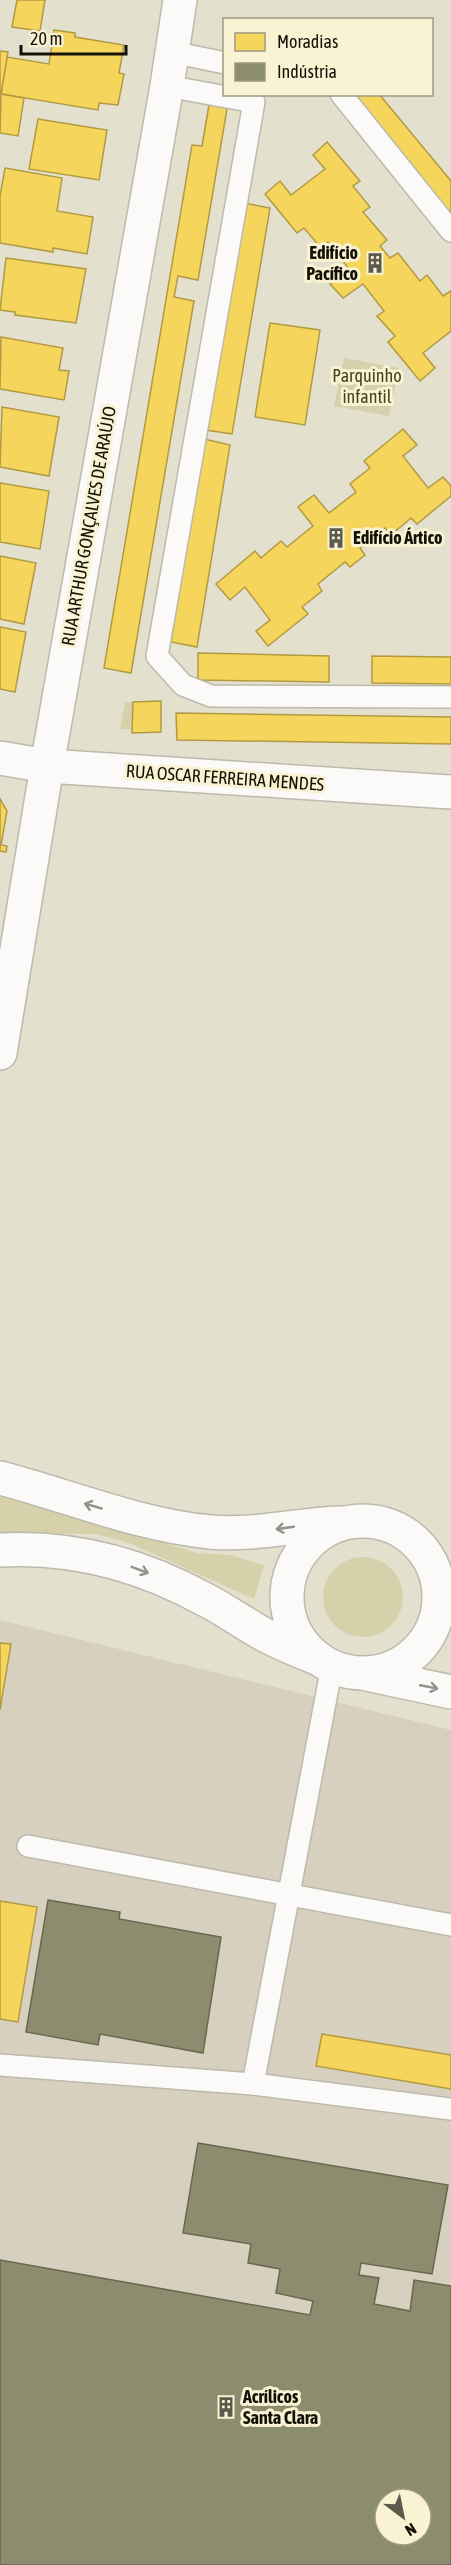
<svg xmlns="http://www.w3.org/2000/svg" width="451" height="2565" viewBox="0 0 451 2565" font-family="'Asap Condensed',sans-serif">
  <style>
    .industrial { fill: #d8d0be; fill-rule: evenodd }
    .green { fill: #d6d0ab }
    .homes { fill: #f6d55c; stroke: #b29a42; stroke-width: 1.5 }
    .industry { fill: #8c8c6e; stroke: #68674f; stroke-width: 1.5; fill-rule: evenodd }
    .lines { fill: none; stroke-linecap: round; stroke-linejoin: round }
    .service-casing { stroke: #bcbaac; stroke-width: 24 }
    .minor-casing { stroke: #bcbaac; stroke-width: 36 }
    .secondary-casing { stroke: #bcbaac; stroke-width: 36 }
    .service { stroke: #fbfaf8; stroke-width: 21 }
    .minor { stroke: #fbfaf8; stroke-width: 33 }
    .secondary { stroke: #fbfaf8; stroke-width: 33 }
    .oneway { stroke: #93928c }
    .labels { text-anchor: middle; stroke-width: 6; stroke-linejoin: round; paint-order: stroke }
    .poi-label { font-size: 18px; font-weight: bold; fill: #141207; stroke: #f9f3d3; text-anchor: start }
    .park-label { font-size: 18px; fill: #48411a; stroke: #f9f3d3 }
    .street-label { font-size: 18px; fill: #141207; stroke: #f9f3d3 }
  </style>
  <rect width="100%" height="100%" fill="#e3e0ce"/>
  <path class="industrial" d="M0 1620 451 1730V2565H0ZM385 2499H421V2535H385Z"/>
  <g class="green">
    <path d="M344 358 399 368 389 416 334 406Z"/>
    <path d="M125 702 161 705 157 731 120 729Z"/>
    <path d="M0 1495 198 1553 230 1555 264 1565 254 1599 129 1543 96 1534 0 1533Z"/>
    <circle cx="363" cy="1597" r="40"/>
  </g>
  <g class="homes">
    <path d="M17 0H45L40 31 12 27Z"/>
    <path d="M54 30 75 33V37L124 45 119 73 124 74 118 105 99 103 98 110 1 94 7 57 49 64Z"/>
    <path d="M0 51 8 52 1 94H0Z"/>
    <path d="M1 94 24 98 18 136 0 133Z"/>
    <path d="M345 94H379L451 181V223Z"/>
    <path d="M210 99 228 103 198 280 178 276 174 297 194 301 131 673 104 668 192 145 202 146Z"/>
    <path d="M38 119 107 130 99 180 29 169Z"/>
    <path d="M327 142 360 181 353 186 370 207 363 212 387 240 380 246 390 258 398 253 420 281 427 275 443 296 451 291V331L423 353 435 368 420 381 388 342 395 336 377 316 384 311 363 284 343 298 330 284 349 269 328 242 321 248 304 228 297 233 265 194 280 181 291 195 325 169 313 155Z"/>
    <path d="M5 168 62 178 57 211 93 217 87 254 53 248V252L0 243V196Z"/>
    <path d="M244 203 270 208 232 434 206 430Z"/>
    <path d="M6 258 86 269 76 323 15 315V312L0 310Z"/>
    <path d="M270 323 320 330 305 425 255 417Z"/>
    <path d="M1 337 63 348 59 370 69 371 64 400 0 389Z"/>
    <path d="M2 407 59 417 49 476 0 467Z"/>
    <path d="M403 429 417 445 403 456 428 488 443 477 451 486V496L417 524 411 518 391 535 385 528 360 548 365 555 350 567 345 562 318 584 322 591 302 607 308 614 268 646 256 631 270 620 245 587 230 600 216 584 255 551 261 558 281 541 287 547 313 526 298 507 314 495 329 513 356 492 350 484 370 468 364 461Z"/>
    <path d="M204 439 230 445 197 647 171 642Z"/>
    <path d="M0 483 49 491 40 549 0 542Z"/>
    <path d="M0 556 36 563 24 624 0 619Z"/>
    <path d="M0 627 26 632 15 692 0 689Z"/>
    <path d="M198 653 329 656V682L198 680Z"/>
    <path d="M372 656 451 657V684L372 683Z"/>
    <path d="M161 701V732L132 733 133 702Z"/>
    <path d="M176 713 451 717V744L177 740Z"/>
    <path d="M0 799 7 811 1 845 7 846 6 852 0 851Z"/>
    <path d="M0 1643 11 1644 0 1710Z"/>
    <path d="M0 1901 37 1907 18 2022 0 2019Z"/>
    <path d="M322 2034 451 2055V2089L316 2066Z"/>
  </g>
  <g class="industry">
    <path d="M48 1900 120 1912 119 1919 221 1937 203 2053 100 2034 98 2045 26 2032Z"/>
    <path d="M198 2143 448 2185 432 2274 361 2263 359 2275 379 2278 374 2304 410 2311 414 2280 451 2286V2565H0V2260L310 2315 313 2301 276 2293 280 2269 248 2263 251 2244 183 2233ZM385 2499H421V2535H385Z"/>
  </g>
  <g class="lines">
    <g class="service-casing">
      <g id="service">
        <path d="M172 52 225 63"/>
        <path d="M167 86 254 102 157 656 183 685 211 696 451 697"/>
        <path d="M341 94 451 231"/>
        <path d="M28 1846 451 1925"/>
        <path d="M0 2065 253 2084 451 2109"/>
        <path d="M253 2084 332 1666"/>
      </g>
    </g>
    <g class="minor-casing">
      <g id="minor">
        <path d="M0 758 47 766 451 792"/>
        <path d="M0 1053 47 766 167 86 180 0"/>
      </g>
    </g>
    <g class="secondary-casing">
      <g id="secondary">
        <path d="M0 1478C69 1496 138 1525 210 1532 253 1536 296 1525 338 1523"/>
        <circle cx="363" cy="1597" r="76"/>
        <path d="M0 1550C72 1546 140 1564 204 1599 224 1609 243 1623 263 1634 279 1643 297 1650 314 1657"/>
        <path d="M367 1674 451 1692"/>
      </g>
    </g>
    <use href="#service" class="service"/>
    <use href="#minor" class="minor"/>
    <use href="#secondary" class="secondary"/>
  </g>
  <defs><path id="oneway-shaft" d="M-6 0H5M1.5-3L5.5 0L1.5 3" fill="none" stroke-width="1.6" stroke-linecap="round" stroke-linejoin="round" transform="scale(1.5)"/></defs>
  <g class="oneway">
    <use href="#oneway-shaft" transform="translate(93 1506) rotate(-164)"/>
    <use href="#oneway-shaft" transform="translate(285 1528) rotate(172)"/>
    <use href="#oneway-shaft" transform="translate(140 1570) rotate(21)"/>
    <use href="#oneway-shaft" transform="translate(429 1687) rotate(11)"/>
  </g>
  <defs>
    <g id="building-bare" transform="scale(1.62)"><path d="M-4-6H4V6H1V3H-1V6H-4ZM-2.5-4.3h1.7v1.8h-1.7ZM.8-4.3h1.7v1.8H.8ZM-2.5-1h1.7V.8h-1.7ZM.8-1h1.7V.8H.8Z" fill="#5c5a4d" stroke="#f9f3d3" stroke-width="2.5" paint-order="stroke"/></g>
  </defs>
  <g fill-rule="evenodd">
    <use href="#building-bare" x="375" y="263"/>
    <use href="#building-bare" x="336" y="538"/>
    <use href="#building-bare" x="226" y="2407"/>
  </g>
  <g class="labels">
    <g class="poi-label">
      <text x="358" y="259" text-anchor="end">Edifício<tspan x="358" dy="21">Pacífico</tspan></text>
      <text x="353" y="544">Edifício Ártico</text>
      <text x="243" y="2403">Acrílicos<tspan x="243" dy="21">Santa Clara</tspan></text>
    </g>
    <g class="park-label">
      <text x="367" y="382">Parquinho<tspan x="367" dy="21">infantil</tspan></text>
    </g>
    <g class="street-label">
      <text transform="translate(89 526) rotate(-80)" y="6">RUA ARTHUR GONÇALVES DE ARAÚJO</text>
      <text transform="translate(225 778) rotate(4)" y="6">RUA OSCAR FERREIRA MENDES</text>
    </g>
  </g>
  <rect x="223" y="18" width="210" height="78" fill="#f9f3d3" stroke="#9d9981" stroke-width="1.5"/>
  <rect x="235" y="33" width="30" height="18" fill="#f6d55c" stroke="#9d9981" stroke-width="1.5"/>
  <text x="277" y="48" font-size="18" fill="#141207">Moradias</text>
  <rect x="235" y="63" width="30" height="18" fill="#8c8c6e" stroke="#9d9981" stroke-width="1.5"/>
  <text x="277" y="78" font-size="18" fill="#141207">Indústria</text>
  <g transform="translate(403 2517) rotate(148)"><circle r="28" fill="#f9f3d3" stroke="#9d9981" stroke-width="1.5"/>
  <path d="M0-4.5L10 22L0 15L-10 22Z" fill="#5c5a4d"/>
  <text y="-9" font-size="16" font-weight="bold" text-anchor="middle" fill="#141207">N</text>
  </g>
  <path d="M21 45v9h105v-9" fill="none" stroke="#141207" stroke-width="3"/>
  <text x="30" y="45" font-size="18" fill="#141207" stroke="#f9f3d3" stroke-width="4.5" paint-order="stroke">20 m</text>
</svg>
